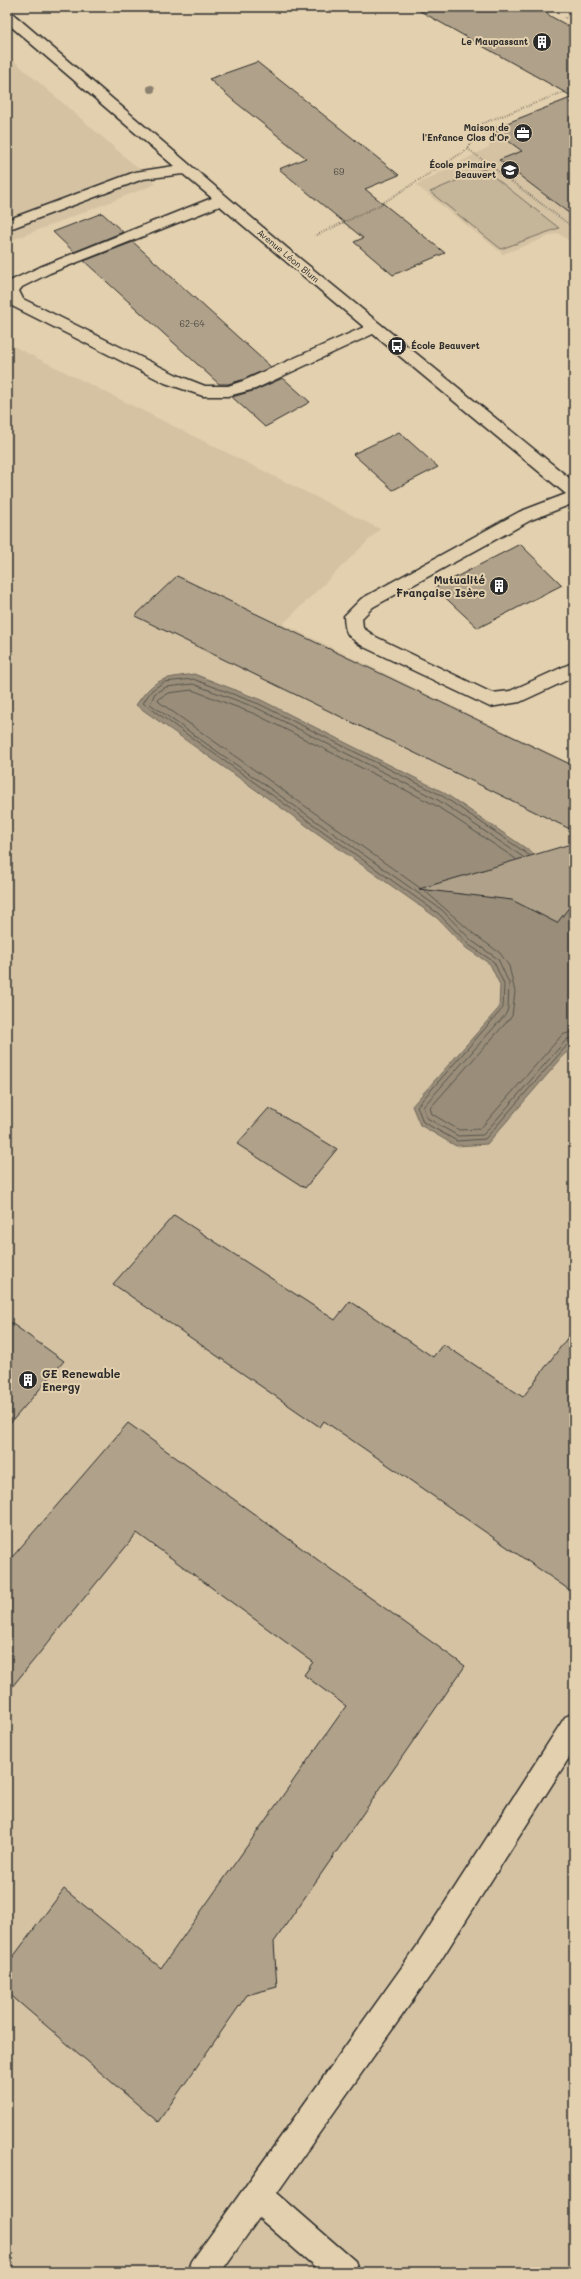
<svg xmlns="http://www.w3.org/2000/svg" width="581" height="2279" viewBox="0 0 581 2279" font-family="Mali,sans-serif">
  <style>
    .built { fill: #d4c2a3 }
    .green { fill: #c5b599; stroke: #787062 }
    .water { fill: #9a8e7a; stroke: #6e665a }
    .lines { fill: none; stroke-linecap: round; stroke-linejoin: round }
    .shore { stroke: #57534b; stroke-width: 1 }
    .building { fill: #b0a28a; stroke: #2b2b2b }
    .minor-casing { stroke: #2b2b2b; stroke-width: 3 }
    .path { stroke: #2b2b2b; stroke-width: 2; stroke-dasharray: 0.5 2; stroke-linecap: butt }
    .minor { fill: #e3d0ae; fill-rule: evenodd }
    .tree { fill: #8a816f }
    .labels { text-anchor: middle; stroke-width: 4; stroke-linejoin: round; paint-order: stroke }
    .far-poi-label { font-size: 9px; font-weight: bold; fill: #2b2b2b; stroke: #e3d0ae; text-anchor: end }
    .number-label { font-size: 9px; fill: #4c4943 }
    .far-street-label { font-size: 9px; fill: #2b2b2b; stroke: #e3d0ae }
    .poi-label { font-size: 11px; font-weight: bold; fill: #2b2b2b; stroke: #e3d0ae; text-anchor: end }
  </style>
  <rect width="100%" height="100%" fill="#e3d0ae"/>
  <filter id="ink" filterUnits="userSpaceOnUse"><feTurbulence type="fractalNoise" baseFrequency=".025" numOctaves="2"/><feDisplacementMap in="SourceGraphic" scale="8" xChannelSelector="R" yChannelSelector="G"/><feConvolveMatrix kernelMatrix="1 2 1 2 8 2 1 2 1" color-interpolation-filters="sRGB"/></filter>
  <g filter="url(#ink)">
    <g class="built">
      <path d="M7 55 100 135 156 184 7 242Z"/>
      <path d="M574 96V244L558 233 503 254 416 185 489 147V130Z"/>
      <path d="M7 343 380 529 283 624 574 765V2272H7Z"/>
    </g>
    <path class="green" d="M484 169 559 228 501 249 430 192Z"/>
    <path class="water" d="M194 674 261 700 443 792 574 881V1044L487 1144 456 1146 420 1125 412 1106 499 1008 500 985 490 964 466 948 437 918 136 705C156 677 161 679 194 674Z"/>
    <g class="lines">
      <g class="shore">
        <path d="M529 855 441 795 259 704 193 679 164 682 152 690 143 703 439 914 469 945 494 962 504 984 503 1008 417 1106 423 1122 457 1141 485 1139 569 1043 574 1042"/>
        <path d="M523 857 438 800 257 708 193 684 166 687 155 693 150 704 442 910 472 941 498 959 509 983 508 1008 506 1014 423 1107 427 1118 458 1136 483 1135 566 1040 574 1037"/>
        <path d="M420 888 159 702 158 699 168 693 192 690 255 714 435 805 516 859"/>
        <path d="M425 891 475 935 500 953 509 966 515 992 512 1016 430 1108 432 1114 459 1130 480 1129 562 1035 574 1031"/>
      </g>
    </g>
    <g class="building">
      <path d="M413 7H542L550 16 574 29V217L499 160 522 151 492 129 573 97Z"/>
      <path d="M257 62 399 175 365 189 445 253 393 275 354 242 363 238 279 169 306 158 234 101 209 79Z"/>
      <path d="M102 213 123 232 74 252 53 232Z"/>
      <path d="M133 242 271 367 242 380 228 384H219L84 261Z"/>
      <path d="M283 378 310 402 265 427 232 397 256 390Z"/>
      <path d="M399 432 438 467 393 490 353 454Z"/>
      <path d="M520 544 562 585 478 628 435 588Z"/>
      <path d="M177 576 574 766V831L135 616Z"/>
      <path d="M574 843V901L557 923 512 900 419 889Z"/>
      <path d="M269 1108 337 1149 305 1188 237 1144Z"/>
      <path d="M174 1215 335 1320 350 1301 433 1357 443 1344 523 1397 574 1329V1593L324 1421 320 1427 113 1284Z"/>
      <path d="M7 1320 64 1361 7 1427Z"/>
      <path d="M128 1423 465 1666 274 1942 277 1987 247 1995 158 2122 7 1992V1965L64 1889 161 1968 346 1706 304 1675 313 1662 137 1533 7 1693V1563Z"/>
    </g>
    <g class="lines">
      <g class="minor-casing">
        <g id="minor">
          <path d="M7 12 12 13 287 248 574 482V503L531 520 373 607 362 618 363 628 376 637 492 693 510 691 574 662V677L520 702 490 707 364 647C348 636 345 636 344 616L361 599 519 512 566 494 373 334 255 389 228 396H203L165 383 10 305 7 300V286L10 281 40 267 212 198 183 174 143 179 7 230V220L135 172 174 166 7 23ZM220 206 364 327 243 381 228 386H205L177 375 23 299 19 291 22 287 50 273Z"/>
          <path d="M574 1713V1750L437 1966 277 2193 355 2261 359 2272H321L259 2218 221 2272H188L192 2261 417 1946 565 1717Z"/>
        </g>
      </g>
      <g class="path">
        <path d="M565 18 574 14"/>
        <path d="M468 149 574 228"/>
        <path d="M315 236 378 206 468 149 481 124 574 88"/>
      </g>
      <use href="#minor" class="minor"/>
    </g>
    <circle class="tree" cx="151" cy="89" r="4"/>
  </g>
  <defs>
    <g id="building-disc" transform="scale(1)"><circle r="9.5" fill="#2b2b2b" stroke="#e3d0ae"/><path d="M-4-6H4V6H1V3H-1V6H-4ZM-2.5-4.3h1.7v1.8h-1.7ZM.8-4.3h1.7v1.8H.8ZM-2.5-1h1.7V.8h-1.7ZM.8-1h1.7V.8H.8Z" fill="#fff"/></g>
    <g id="office-disc" transform="scale(1)"><circle r="9.5" fill="#2b2b2b" stroke="#e3d0ae"/><path d="M-6-3h4V-5.5h4V-3h4V5H-6ZM-1-4.5V-3h2v-1.5ZM-6 0V1H6V0Z" fill="#fff"/></g>
    <g id="school-disc" transform="scale(1)"><circle r="9.5" fill="#2b2b2b" stroke="#e3d0ae"/><path d="M0-5L7-2L0 1L-7-2ZM-4 1L0 2.5L4 1V4Q0 6-4 4Z" fill="#fff"/></g>
    <g id="bus-disc" transform="scale(1)"><circle r="9.5" fill="#2b2b2b" stroke="#e3d0ae"/><path d="M-5-6H5V4H4V6H2V4H-2V6H-4V4H-5ZM-3.5-4V0h7V-4ZM-3.5 1.2v1.5H-2V1.2ZM2 1.2v1.5H3.5V1.2Z" fill="#fff"/></g>
  </defs>
  <g fill-rule="evenodd">
    <use href="#building-disc" x="542" y="42"/>
    <use href="#office-disc" x="523" y="133"/>
    <use href="#school-disc" x="510" y="170"/>
    <use href="#bus-disc" x="397" y="346"/>
    <use href="#building-disc" x="499" y="586"/>
    <use href="#building-disc" x="28" y="1380"/>
  </g>
  <g class="labels">
    <g class="far-poi-label">
      <text x="528" y="45">Le Maupassant</text>
      <text x="509" y="131">Maison de<tspan x="509" dy="10">l'Enfance Clos d'Or</tspan></text>
      <text x="496" y="168">École primaire<tspan x="496" dy="10">Beauvert</tspan></text>
      <text x="411" y="349" text-anchor="start">École Beauvert</text>
    </g>
    <g class="number-label">
      <text x="339" y="175">69</text>
      <text x="192" y="327">62-64</text>
    </g>
    <g class="far-street-label">
      <text transform="translate(288 256) rotate(40)" y="3">Avenue Léon Blum</text>
    </g>
    <g class="poi-label">
      <text x="485" y="584">Mutualité<tspan x="485" dy="13">Française Isère</tspan></text>
      <text x="42" y="1378" text-anchor="start">GE Renewable<tspan x="42" dy="13">Energy</tspan></text>
    </g>
  </g>
  <rect width="581" height="2279" fill="none" stroke="#e3d0ae" stroke-width="24"/>
  <rect x="12" y="12" width="557" height="2255" fill="none" stroke="#2b2b2b" stroke-width="1.5" filter="url(#ink)"/>
</svg>
